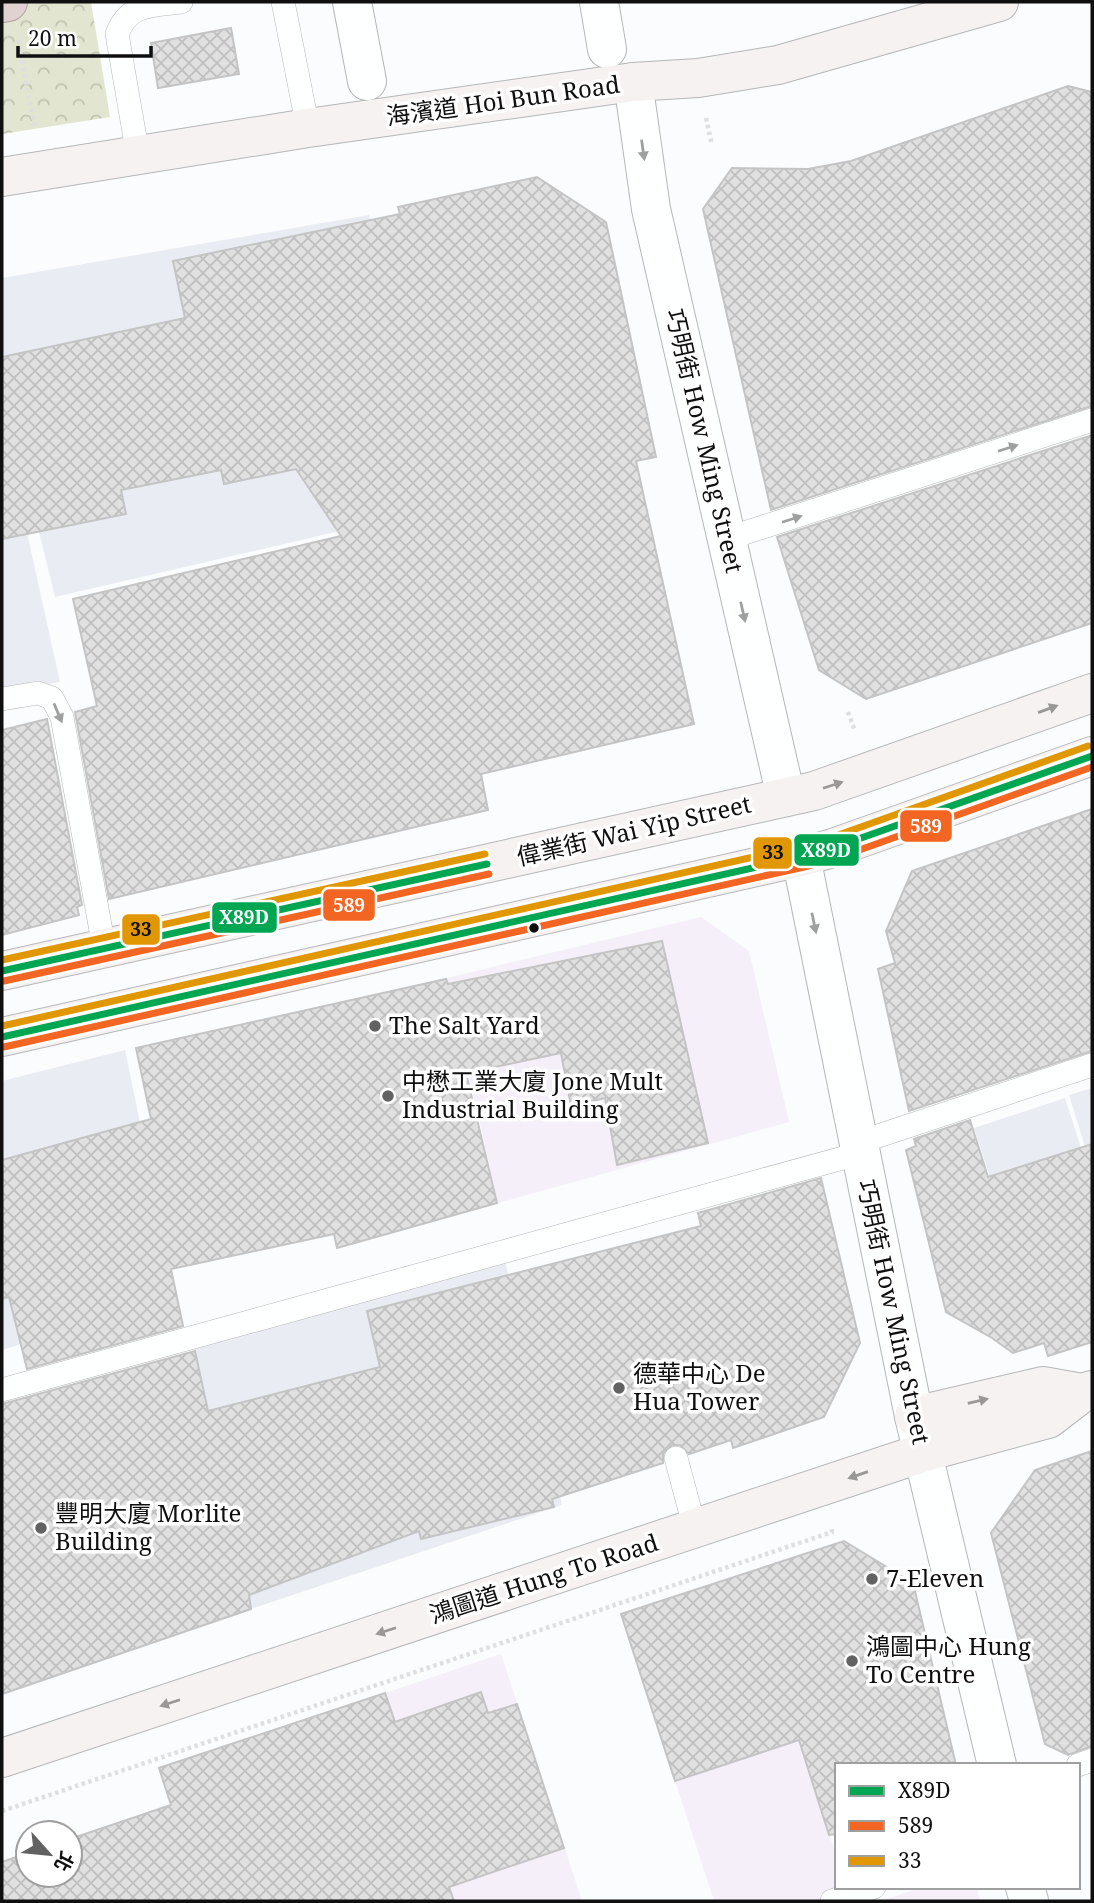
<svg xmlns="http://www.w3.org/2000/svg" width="1094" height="1903" viewBox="0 0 1094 1903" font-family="'Noto Serif','Noto Sans TC',serif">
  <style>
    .commercial { fill: #f4eff8 }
    .built { fill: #eaecf3 }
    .forest { fill: url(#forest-crowns) }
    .building { fill: url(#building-cross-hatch); stroke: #c4c4c5; stroke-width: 2 }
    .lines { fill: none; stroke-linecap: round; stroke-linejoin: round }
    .lane-casing { stroke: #b5b6b7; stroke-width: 24 }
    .street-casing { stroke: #b5b6b7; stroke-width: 40 }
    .secondary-casing { stroke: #b5b6b7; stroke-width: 40 }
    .highway-casing { stroke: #afa19f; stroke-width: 40 }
    .path { stroke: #dfdfe0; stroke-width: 4.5; stroke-dasharray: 3.5 3.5; stroke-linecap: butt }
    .lane { stroke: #feffff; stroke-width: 23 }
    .street { stroke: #feffff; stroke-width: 38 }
    .secondary { stroke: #f5f2f1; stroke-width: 38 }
    .highway { stroke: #e0d2d0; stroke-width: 38 }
    .bus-1-casing { stroke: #fff; stroke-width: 12 }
    .bus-2-casing { stroke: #fff; stroke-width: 12 }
    .bus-3-casing { stroke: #fff; stroke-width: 12 }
    .bus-1 { stroke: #00a651; stroke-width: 7 }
    .bus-2 { stroke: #f26522; stroke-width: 7 }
    .bus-3 { stroke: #e09702; stroke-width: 7 }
    .oneway { fill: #9e9f9f }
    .oneway2 { fill: #999797 }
    .bus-dot { fill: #0f0f10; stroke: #fff; stroke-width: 2.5 }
    .poi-dot { fill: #626263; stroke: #fff; stroke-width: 2.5 }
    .labels { text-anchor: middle; stroke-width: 7; stroke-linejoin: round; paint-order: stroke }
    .street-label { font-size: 24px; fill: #0f0f10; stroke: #fff }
    .poi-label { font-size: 24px; fill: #0f0f10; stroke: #fff; text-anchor: start }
    .line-badge { stroke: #fff; stroke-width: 2.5 }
    .badge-label { font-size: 19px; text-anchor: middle; font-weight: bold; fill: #fff }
    .pale-badge-label { font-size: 19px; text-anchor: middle; font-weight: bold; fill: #111 }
  </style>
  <defs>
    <pattern id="forest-crowns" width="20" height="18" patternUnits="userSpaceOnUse" patternTransform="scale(1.75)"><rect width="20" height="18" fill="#e2e5cf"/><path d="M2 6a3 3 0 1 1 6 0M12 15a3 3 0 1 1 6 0" fill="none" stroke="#c1c3b1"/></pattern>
    <pattern id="building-cross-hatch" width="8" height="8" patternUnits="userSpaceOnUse" patternTransform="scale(1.75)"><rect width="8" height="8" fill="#e1e0e1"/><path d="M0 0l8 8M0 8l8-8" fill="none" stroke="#c0bfc0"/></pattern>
  </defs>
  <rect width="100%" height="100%" fill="#fbfcfe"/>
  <g class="commercial">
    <path d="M701 917 749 951 789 1122 498 1203 447 978Z"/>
    <path d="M744 1573 837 1858V1887H847L822 1901H714L621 1614Z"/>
    <path d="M501 1654 582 1901H454L385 1693Z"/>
    <path d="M922 1887H977L980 1901H881Z"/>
  </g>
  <g class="built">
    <path d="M369 215 435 509 55 597 39 532 2 346V278Z"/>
    <path d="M2 420 60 682 2 692Z"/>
    <path d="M125 1050 176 1296 2 1350V1273L16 1324 2 1266V1081Z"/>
    <path d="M1092 1088V1169L1069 1095Z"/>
    <path d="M1065 1098 1092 1182V1342L1048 1356 974 1128Z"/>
    <path d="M505 1261 562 1505 251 1609 194 1346Z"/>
  </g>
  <path class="forest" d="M2 2H91L110 117 2 134Z"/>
  <g class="building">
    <path d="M231 28 239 74 158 88 151 43Z"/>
    <path d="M1068 86 1092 92V406L771 510 703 209 732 168 808 169 851 161Z"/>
    <path d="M537 177 606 222 656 457 636 461 694 724 481 774 488 810 109 899 75 712 97 706 73 599 341 536 296 469 224 484 221 470 121 490 126 514 2 539V357L185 318 173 261 400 214 398 207Z"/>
    <path d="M1092 435V623L866 699 819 670 777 537Z"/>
    <path d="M47 719 82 905 77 907 79 915 2 935V730Z"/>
    <path d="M1092 809V1051L909 1111 878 969 895 963 886 931 912 871Z"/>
    <path d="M662 941 708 1143 617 1165 605 1098 571 1106 561 1053 466 1073 497 1203 337 1248 334 1234 171 1269 183 1326 27 1369 9 1297 2 1299V1160L151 1119 136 1048 446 979 448 984Z"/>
    <path d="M970 1120 988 1177 1092 1144V1342L1048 1356 1044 1343 1013 1353 992 1338 946 1312 906 1150 916 1146 914 1139Z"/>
    <path d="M821 1178 860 1343 824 1417 733 1448 731 1440 689 1454 680 1445H672L663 1454V1463L552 1499 554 1507 421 1539 419 1531 249 1595 251 1609 2 1694V1404L195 1351 208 1411 380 1367 367 1311 701 1226 698 1213Z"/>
    <path d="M1092 1451V1746L1068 1755 1045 1744 991 1533 1035 1470Z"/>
    <path d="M844 1541 913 1583 956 1765H837V1834L829 1835 799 1740 675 1781 621 1614Z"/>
    <path d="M481 1692 488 1713 517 1704 564 1848 449 1887 454 1901H2V1862L28 1853V1875H70V1839L171 1805 159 1768 385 1693 395 1722Z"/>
  </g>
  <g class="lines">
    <g class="lane-casing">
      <g id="lane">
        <path d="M283 2 308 128"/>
        <path d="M138 155 117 34C129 3 151 6 181 2"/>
        <path d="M726 539 1092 420"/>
        <path d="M2 699 38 693 52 698 62 717 104 947"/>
        <path d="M860 1142 1092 1065"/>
        <path d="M2 1390 861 1153"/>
        <path d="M676 1458 695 1529"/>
        <path d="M1078 1765 1092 1760"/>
        <path d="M832 1901 874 1887"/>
      </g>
    </g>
    <g class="street-casing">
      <g id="street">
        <path d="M352 2 367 81"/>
        <path d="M599 2 607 49"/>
        <path d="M633 82 651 209 786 797"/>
        <path d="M801 857 914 1416 997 1765"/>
        <path d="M1025 1887 1029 1901"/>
      </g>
    </g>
    <g class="secondary-casing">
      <g id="secondary">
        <path d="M2 177 308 128 633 82 698 78 778 65 999 2"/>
        <path d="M2 971 814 791 1092 693"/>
        <path d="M2 1037 801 857 833 848 1092 756"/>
        <path d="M914 1416 1043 1386 1082 1393"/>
        <path d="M2 1758 922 1453 1048 1419 1082 1393 1092 1390"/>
      </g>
    </g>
    <g class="highway-casing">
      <path id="highway" d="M2 3 8 2"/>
    </g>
    <g class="path">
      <path d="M18 40 35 128"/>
      <path d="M706 118 712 145"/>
      <path d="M848 712 855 731"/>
      <path d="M2 1811 832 1532 831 1527"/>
    </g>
    <use href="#lane" class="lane"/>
    <use href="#street" class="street"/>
    <use href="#secondary" class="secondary"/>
    <use href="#highway" class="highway"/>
    <g class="bus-1-casing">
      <g id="bus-1">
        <path d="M2 971 487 864"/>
        <path d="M2 1037 801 857 833 848 1092 756"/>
      </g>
    </g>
    <g class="bus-2-casing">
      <g id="bus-2">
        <path d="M4 981 489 874"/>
        <path d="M4 1047 804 867 837 858 1092 767"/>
      </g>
    </g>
    <g class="bus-3-casing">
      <g id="bus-3">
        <path d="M2 960 485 854"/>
        <path d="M2 1026 798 847 830 838 1088 746"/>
      </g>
    </g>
    <use href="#bus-1" class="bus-1"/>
    <use href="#bus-2" class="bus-2"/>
    <use href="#bus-3" class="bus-3"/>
  </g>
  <defs><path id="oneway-solid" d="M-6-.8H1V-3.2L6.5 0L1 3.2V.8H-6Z" transform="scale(1.75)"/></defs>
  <g class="oneway">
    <use href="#oneway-solid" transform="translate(643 150) rotate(82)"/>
    <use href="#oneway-solid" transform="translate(1008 448) rotate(-18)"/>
    <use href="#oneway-solid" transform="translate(792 519) rotate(-18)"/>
    <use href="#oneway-solid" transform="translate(743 612) rotate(77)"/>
    <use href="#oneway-solid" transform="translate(58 713) rotate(67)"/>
    <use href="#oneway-solid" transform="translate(814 923) rotate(78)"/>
  </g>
  <g class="oneway2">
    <use href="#oneway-solid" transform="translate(1048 709) rotate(-20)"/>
    <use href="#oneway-solid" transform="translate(833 785) rotate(-18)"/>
    <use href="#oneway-solid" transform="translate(978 1401) rotate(-13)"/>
    <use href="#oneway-solid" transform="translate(858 1475) rotate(161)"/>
    <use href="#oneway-solid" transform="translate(386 1631) rotate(162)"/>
    <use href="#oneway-solid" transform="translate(170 1703) rotate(162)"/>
  </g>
  <circle class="bus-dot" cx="534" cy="928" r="6"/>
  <g class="poi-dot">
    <circle cx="375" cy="1026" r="7"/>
    <circle cx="388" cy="1096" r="7"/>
    <circle cx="619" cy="1388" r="7"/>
    <circle cx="41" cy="1528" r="7"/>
    <circle cx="872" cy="1579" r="7"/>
    <circle cx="852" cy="1661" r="7"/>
  </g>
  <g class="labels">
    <g class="street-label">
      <text transform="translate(503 101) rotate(-8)" y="8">海濱道 Hoi Bun Road</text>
      <text transform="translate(704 441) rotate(77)" y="8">巧明街 How Ming Street</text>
      <text transform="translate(634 831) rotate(-13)" y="8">偉業街 Wai Yip Street</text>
      <text transform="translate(893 1312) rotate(78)" y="8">巧明街 How Ming Street</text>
      <text transform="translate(544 1579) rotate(-18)" y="8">鴻圖道 Hung To Road</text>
    </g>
    <g class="poi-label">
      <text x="389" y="1034">The Salt Yard</text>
      <text x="402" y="1090">中懋工業大廈 Jone Mult<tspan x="402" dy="28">Industrial Building</tspan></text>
      <text x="633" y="1382">德華中心 De<tspan x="633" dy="28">Hua Tower</tspan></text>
      <text x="55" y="1522">豐明大廈 Morlite<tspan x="55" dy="28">Building</tspan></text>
      <text x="886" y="1587">7-Eleven</text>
      <text x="866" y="1655">鴻圖中心 Hung<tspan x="866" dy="28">To Centre</tspan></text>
    </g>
  </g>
  <g class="line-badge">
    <rect x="899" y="809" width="54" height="34" rx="7" fill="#f26522"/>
    <rect x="793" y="833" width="67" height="34" rx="7" fill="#00a651"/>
    <rect x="752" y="836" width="41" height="34" rx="7" fill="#e09702"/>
    <rect x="322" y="888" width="54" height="34" rx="7" fill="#f26522"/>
    <rect x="211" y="901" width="67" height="33" rx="7" fill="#00a651"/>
    <rect x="121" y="913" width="40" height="33" rx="7" fill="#e09702"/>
  </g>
  <g class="badge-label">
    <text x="926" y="833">589</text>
    <text x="826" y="857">X89D</text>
    <text x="349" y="912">589</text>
    <text x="244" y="924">X89D</text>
  </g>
  <g class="pale-badge-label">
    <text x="773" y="859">33</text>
    <text x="141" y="936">33</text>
  </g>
  <rect width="1094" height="1903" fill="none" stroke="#0f0f10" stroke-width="7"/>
  <rect x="835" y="1763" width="245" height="126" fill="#ffffff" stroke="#9f9f9f" stroke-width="2"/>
  <rect x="849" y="1786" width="35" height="10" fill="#00a651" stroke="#9f9f9f" stroke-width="2"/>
  <text x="898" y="1798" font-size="21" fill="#0f0f10">X89D</text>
  <rect x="849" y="1821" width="35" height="10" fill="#f26522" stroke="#9f9f9f" stroke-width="2"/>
  <text x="898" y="1833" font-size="21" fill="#0f0f10">589</text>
  <rect x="849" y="1856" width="35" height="10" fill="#e09702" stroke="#9f9f9f" stroke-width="2"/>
  <text x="898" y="1868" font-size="21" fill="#0f0f10">33</text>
  <g transform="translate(49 1854) rotate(117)"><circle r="33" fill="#ffffff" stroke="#9f9f9f" stroke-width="2"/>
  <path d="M0-5L12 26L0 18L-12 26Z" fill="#626263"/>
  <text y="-10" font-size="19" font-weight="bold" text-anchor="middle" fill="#0f0f10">北</text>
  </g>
  <path d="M18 46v10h133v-10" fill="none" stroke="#0f0f10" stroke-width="3.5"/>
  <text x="28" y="46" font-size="21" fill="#0f0f10" stroke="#ffffff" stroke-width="5" paint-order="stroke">20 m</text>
</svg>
